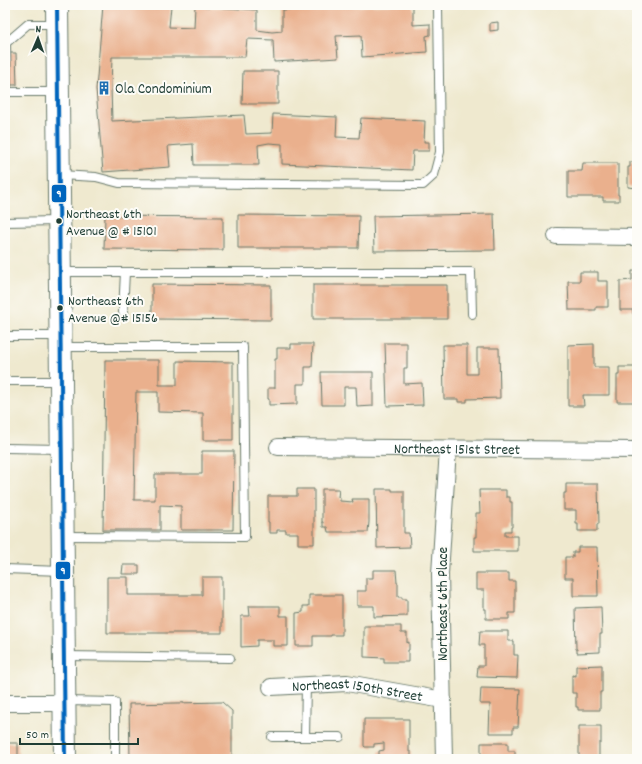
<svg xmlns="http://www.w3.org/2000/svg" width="642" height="764" font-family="Dekko,sans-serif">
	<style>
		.building { fill: #eab08d }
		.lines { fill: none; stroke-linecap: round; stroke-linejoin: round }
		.lane-casing { stroke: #68796a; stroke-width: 10 }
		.street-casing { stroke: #68796a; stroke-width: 18 }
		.secondary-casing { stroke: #68796a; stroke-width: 24 }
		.lane { stroke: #fff; stroke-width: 8 }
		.street { stroke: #fff; stroke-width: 16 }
		.secondary { stroke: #fff; stroke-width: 22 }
		.bus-1-casing { stroke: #fdfcf7; stroke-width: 7 }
		.bus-1 { stroke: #0065bd; stroke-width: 4 }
		.bus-dot { fill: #1f3d34; stroke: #fdfcf7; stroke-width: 1.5 }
		.labels { text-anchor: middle; stroke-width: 4; stroke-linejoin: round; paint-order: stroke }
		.bus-label { font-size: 14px; fill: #1f3d34; stroke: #fdfcf7; text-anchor: start }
		.poi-label { font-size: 15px; fill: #1f3d34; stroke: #fdfcf7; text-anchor: start }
		.street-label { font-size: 15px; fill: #1f3d34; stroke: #fdfcf7 }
		.line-badge { stroke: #fdfcf7; stroke-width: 1.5 }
		.badge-label { font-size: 11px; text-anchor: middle; font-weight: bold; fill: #fff }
	</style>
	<rect width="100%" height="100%" fill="#fdfcf7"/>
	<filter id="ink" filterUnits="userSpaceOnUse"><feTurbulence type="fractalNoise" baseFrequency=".025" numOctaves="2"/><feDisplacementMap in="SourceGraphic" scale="8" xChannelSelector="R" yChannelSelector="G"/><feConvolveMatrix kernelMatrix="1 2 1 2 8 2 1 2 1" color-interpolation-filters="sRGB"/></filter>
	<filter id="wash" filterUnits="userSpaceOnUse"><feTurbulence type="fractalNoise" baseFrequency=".012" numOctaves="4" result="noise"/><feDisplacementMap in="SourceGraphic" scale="16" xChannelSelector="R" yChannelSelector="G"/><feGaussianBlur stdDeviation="0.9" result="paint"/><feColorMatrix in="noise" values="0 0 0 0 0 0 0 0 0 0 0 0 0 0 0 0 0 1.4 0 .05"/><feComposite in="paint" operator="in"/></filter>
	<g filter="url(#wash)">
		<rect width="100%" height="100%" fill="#efe9cf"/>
		<g id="blocks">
			<path class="building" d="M 103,5 L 171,6 L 169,27 L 194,28 L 195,6 L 257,10 L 257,30 L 272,32 L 282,31 L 282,10 L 385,5 L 413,5 L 413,25 L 430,24 L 430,35 L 426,36 L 427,52 L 362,57 L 361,35 L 336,36 L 338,58 L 274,62 L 273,40 L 247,39 L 245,57 L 112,57 L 111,87 L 112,121 L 244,115 L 246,134 L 272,133 L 273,114 L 337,117 L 336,137 L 359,138 L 361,118 L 425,121 L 424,142 L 429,142 L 429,151 L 413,151 L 412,170 L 282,164 L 282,144 L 269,143 L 258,145 L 259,165 L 194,165 L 193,144 L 168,146 L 170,167 L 103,172 L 96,89 Z
				M 498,22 L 498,30 L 490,31 L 490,23 Z
				M 8,53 L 16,53 L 17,85 L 8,85 Z
				M 243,71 L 278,71 L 278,104 L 242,104 Z
				M 630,162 L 637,162 L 637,188 L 628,187 L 628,167 L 630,167 Z
				M 583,163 L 618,163 L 618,195 L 619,195 L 619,201 L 603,201 L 603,197 L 568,197 L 568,171 L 582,171 Z
				M 494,214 L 495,250 L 374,251 L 373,216 Z
				M 238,215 L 359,216 L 358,248 L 238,248 Z
				M 105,216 L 223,217 L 223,250 L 104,249 Z
				M 632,271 L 637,271 L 637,314 L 633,314 L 633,310 L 620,310 L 620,281 L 632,280 Z
				M 580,272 L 598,272 L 598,281 L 608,281 L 608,307 L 596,307 L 596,310 L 569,310 L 568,281 L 580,281 Z
				M 152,284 L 271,285 L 271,320 L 152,319 Z
				M 313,285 L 447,285 L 447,319 L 313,319 Z
				M 385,343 L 407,343 L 407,368 L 404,368 L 404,384 L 422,383 L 423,405 L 387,406 Z
				M 291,344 L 313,344 L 312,367 L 305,367 L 305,384 L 297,384 L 297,404 L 269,405 L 269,399 L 268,399 L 268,388 L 275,388 L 275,359 L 277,359 L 277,348 L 291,348 Z
				M 594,344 L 594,367 L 609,367 L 609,395 L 583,395 L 584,406 L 568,406 L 568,345 Z
				M 443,345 L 467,345 L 467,374 L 477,374 L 477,348 L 499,348 L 500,398 L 467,399 L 467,402 L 458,402 L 458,399 L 444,399 Z
				M 105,360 L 159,360 L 159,385 L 177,385 L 177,361 L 233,362 L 233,440 L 203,440 L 203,413 L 158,412 L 158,392 L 136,392 L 134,500 L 155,500 L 155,474 L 202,474 L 202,451 L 234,451 L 233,530 L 181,530 L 181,506 L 160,505 L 160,530 L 103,530 Z
				M 619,367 L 637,367 L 637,402 L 617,402 L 617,375 L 619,375 Z
				M 321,372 L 373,372 L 373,406 L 357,407 L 356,387 L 344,387 L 344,405 L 322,405 Z
				M 566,484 L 598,484 L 599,524 L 597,524 L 597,531 L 578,531 L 578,524 L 576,524 L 576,510 L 564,510 L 564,493 L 566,493 Z
				M 297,489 L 314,489 L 314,544 L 298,544 L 298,533 L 286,533 L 286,530 L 277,530 L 277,533 L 269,533 L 269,522 L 268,522 L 268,496 L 297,496 Z
				M 322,489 L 339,489 L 338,497 L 340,497 L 340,501 L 353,502 L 352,499 L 369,499 L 369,522 L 368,532 L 328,532 L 327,527 L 323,527 L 323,522 L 322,522 Z
				M 376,489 L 392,489 L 392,491 L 404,491 L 404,533 L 409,533 L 410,547 L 377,548 Z
				M 479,490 L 506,490 L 506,497 L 510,497 L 510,502 L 512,502 L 512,527 L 511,527 L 511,531 L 505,531 L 505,536 L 518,536 L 518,551 L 474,551 L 474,537 L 476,537 L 476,513 L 480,513 Z
				M 578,547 L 597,547 L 598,596 L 573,596 L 573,578 L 565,578 L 565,557 L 573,557 L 573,552 L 578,552 Z
				M 123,565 L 139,565 L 139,574 L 122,574 Z
				M 373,570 L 396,570 L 397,583 L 398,583 L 398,597 L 402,597 L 402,599 L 407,599 L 407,616 L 374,617 L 374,606 L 357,606 L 357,591 L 366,591 L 366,578 L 373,578 Z
				M 476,573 L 509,573 L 509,581 L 515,581 L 515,613 L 509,613 L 509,619 L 486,619 L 486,609 L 484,609 L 484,590 L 476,590 Z
				M 107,577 L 128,577 L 128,595 L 202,595 L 202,577 L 222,577 L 222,633 L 107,633 Z
				M 309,595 L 342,595 L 342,635 L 331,635 L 331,636 L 313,636 L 313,646 L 296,646 L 296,613 L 303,612 L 303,606 L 309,606 Z
				M 249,606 L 280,606 L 280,616 L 288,616 L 288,646 L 273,646 L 273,640 L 257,640 L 257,646 L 241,647 L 241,616 L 250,616 Z
				M 601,607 L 602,634 L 600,634 L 600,652 L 577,653 L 577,649 L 576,649 L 575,608 Z
				M 364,626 L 401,626 L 401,633 L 407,633 L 407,643 L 409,642 L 409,650 L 408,650 L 408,662 L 384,662 L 384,658 L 364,657 Z
				M 480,631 L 508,631 L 508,641 L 514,641 L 514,655 L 518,655 L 517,678 L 477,677 L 478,666 L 484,666 L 484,645 L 479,645 Z
				M 602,665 L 602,692 L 600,692 L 600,710 L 578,710 L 578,707 L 576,707 L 576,693 L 572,693 L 572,675 L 576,676 L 576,666 Z
				M 481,688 L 520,689 L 518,727 L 513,727 L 513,733 L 489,733 L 490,704 L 480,704 Z
				M 222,702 L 232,711 L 232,759 L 130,759 L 129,704 Z
				M 364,719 L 409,719 L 409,752 L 411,752 L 411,759 L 379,759 L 379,751 L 384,750 L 384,743 L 374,744 L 374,747 L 365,747 L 364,746 Z
				M 579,726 L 601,726 L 601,743 L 599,743 L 599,759 L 579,759 Z
				M 5,743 L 18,743 L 18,759 L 5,759 Z
				M 481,743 L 508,743 L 508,751 L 515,751 L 515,759 L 486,759 L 486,757 L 481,757 Z"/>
		</g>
	</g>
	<g filter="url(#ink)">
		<use href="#blocks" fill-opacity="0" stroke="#68796a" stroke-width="1"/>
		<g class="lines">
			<g class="lane-casing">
				<path id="lane" d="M 56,24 L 28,24 L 6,43 L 7,92 L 57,92
					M 60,175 L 96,177 L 119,183 L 423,185 L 434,175 L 440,152 L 438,5
					M 5,222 L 58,221
					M 60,272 L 471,272 L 472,314
					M 123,312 L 125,272
					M 5,336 L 59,336
					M 62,347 L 243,347 L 245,537 L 63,536
					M 5,381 L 60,381
					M 5,448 L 61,449
					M 5,569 L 62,571
					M 64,656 L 230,658
					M 306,685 L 305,737 L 340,737
					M 65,701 L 115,702 L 115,759
					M 272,737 L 305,737"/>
			</g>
			<g class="street-casing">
				<g id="street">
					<path d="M 556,236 L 637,237"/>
					<path id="s1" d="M 278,447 L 637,450"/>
					<path id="s2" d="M 271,687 L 347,683 L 443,700"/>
					<path d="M 5,703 L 64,703"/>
					<path d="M 444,759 L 440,574 L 448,449"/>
				</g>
			</g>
			<g class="secondary-casing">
				<path id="secondary" d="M 57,5 L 65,759"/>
			</g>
			<use href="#lane" class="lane"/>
			<use href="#street" class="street"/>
			<use href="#secondary" class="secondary"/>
			<g class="bus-1-casing">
				<path id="bus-1" d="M 57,5 L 65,759"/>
			</g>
			<use href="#bus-1" class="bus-1"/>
		</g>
	</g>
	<defs>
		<g id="building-bare" transform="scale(1.08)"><path d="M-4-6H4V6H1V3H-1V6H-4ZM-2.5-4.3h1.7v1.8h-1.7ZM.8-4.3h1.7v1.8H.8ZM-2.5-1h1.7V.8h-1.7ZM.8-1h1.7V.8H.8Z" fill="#1f6fb2" stroke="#fdfcf7" stroke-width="2.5" paint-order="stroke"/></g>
	</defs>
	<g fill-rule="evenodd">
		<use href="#building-bare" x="104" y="88"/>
	</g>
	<g class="bus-dot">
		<circle cx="59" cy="221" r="3.5"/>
		<circle cx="60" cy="308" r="3.5"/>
	</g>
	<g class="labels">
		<g class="bus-label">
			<text x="66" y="218">Northeast 6th<tspan x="66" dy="17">Avenue @ # 15101</tspan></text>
			<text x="68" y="305">Northeast 6th<tspan x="68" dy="17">Avenue @# 15156</tspan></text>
		</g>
		<g class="poi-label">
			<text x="115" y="93">Ola Condominium</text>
		</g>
		<g class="street-label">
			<text dy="5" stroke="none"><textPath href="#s1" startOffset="179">Northeast 151st Street</textPath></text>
			<text transform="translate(442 604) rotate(-90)" y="5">Northeast 6th Place</text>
			<text dy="5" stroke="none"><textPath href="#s2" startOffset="87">Northeast 150th Street</textPath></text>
		</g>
	</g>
	<g class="line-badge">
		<rect x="51" y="184" width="16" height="19" rx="4" fill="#0065bd"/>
		<rect x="55" y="561" width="16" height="19" rx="4" fill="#0065bd"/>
	</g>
	<g class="badge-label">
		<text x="59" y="197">9</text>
		<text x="63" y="574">9</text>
	</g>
	<rect width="642" height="764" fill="none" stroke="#fdfcf7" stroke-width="20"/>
	<g transform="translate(38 38) rotate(2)" stroke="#fdfcf7" stroke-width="3" paint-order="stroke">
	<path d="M0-3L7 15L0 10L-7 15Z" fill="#1f3d34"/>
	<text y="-6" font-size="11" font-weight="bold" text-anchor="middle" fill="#1f3d34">N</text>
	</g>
	<path d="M20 738v6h118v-6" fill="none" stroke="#1f3d34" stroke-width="2"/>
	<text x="26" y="738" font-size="12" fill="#1f3d34" stroke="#fdfcf7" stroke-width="3" paint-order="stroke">50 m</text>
</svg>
